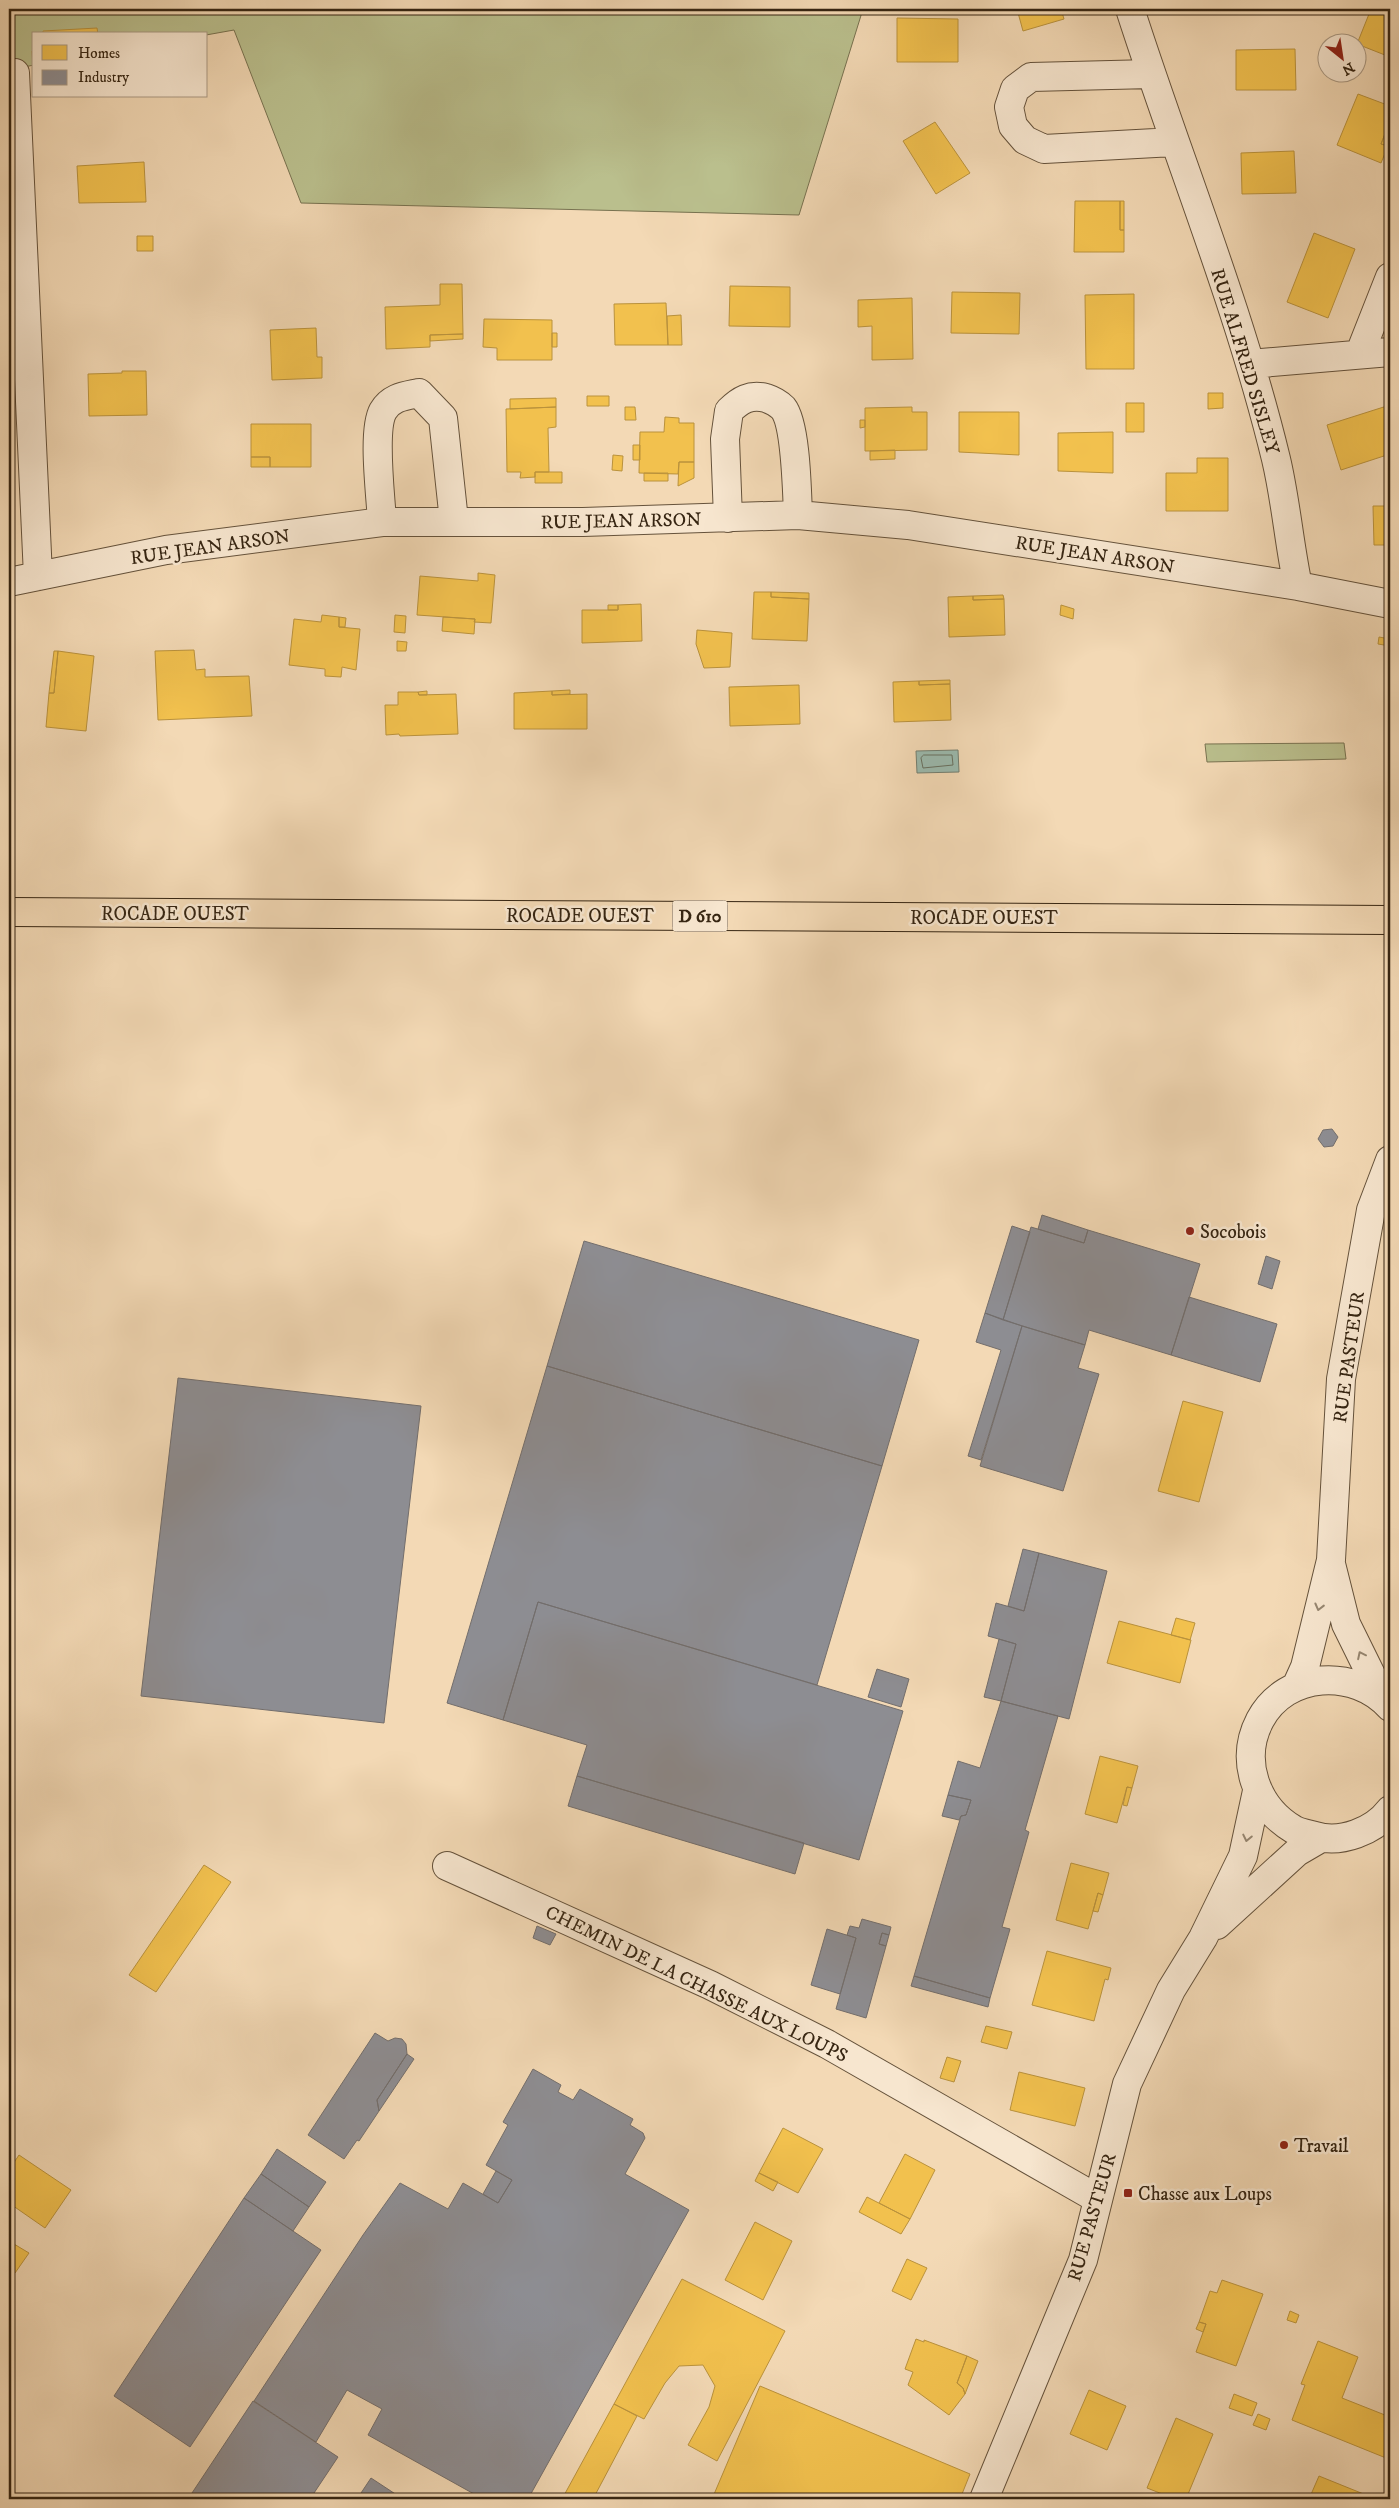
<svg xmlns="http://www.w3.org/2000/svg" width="1399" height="2508" font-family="'IM FELL DW Pica',serif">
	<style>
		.green { fill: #babf8d; stroke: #787250 }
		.water { fill: #9bbaae; stroke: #737e70 }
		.homes { fill: #f2c14e; stroke: #ba923c }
		.industry { fill: #8d8d92; stroke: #736e6c }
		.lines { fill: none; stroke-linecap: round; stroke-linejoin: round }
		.shore { stroke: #687060; stroke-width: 1 }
		.minor-casing { stroke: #65523b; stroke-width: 30 }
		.major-casing { stroke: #362512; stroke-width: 30 }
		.minor { stroke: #f7e6cf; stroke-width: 28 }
		.major { stroke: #f3d9b5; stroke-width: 28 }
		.oneway { stroke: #968670 }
		.poi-dot { fill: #8f2418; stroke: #f7e6cf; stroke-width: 2 }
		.labels { text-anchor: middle; stroke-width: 5; stroke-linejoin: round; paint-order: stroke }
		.shield { fill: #f7e6cf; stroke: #705f4b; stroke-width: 1 }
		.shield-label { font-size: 18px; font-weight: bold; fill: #362512 }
		.street-label { font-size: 19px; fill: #362512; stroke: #f7e6cf }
		.poi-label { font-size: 19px; fill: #362512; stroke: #f7e6cf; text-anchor: start }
	</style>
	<rect width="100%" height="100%" fill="#f3d9b5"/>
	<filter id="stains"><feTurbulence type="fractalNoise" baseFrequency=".004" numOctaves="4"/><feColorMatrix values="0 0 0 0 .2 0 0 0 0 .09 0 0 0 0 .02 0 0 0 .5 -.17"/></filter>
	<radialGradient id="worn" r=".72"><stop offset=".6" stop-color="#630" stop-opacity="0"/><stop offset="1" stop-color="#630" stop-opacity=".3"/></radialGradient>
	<path class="green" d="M 9,9 L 863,9 L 799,215 L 301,203 L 234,30 L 206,35 L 34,34 L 34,65 L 9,70 Z
		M 1344,743 L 1346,759 L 1207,762 L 1205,744 Z"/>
	<path class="water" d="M 958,750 L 959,772 L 917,773 L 916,751 Z"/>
	<path class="homes" d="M 1017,9 L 1061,9 L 1064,19 L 1023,31 Z
		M 1371,9 L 1390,9 L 1390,57 L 1357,44 Z
		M 897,18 L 958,19 L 958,62 L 897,62 Z
		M 97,28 L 98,34 L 43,34 L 43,31 Z
		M 1295,49 L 1296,90 L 1236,90 L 1236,50 Z
		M 32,51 L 34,51 L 34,85 Z
		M 1358,94 L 1390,106 L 1390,121 L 1381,144 L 1388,146 L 1381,163 L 1337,145 Z
		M 1390,121 L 1390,140 L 1388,146 L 1381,144 Z
		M 935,122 L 970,173 L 936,194 L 903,141 Z
		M 1294,151 L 1296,193 L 1242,194 L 1241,153 Z
		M 144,162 L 146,202 L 79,203 L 77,166 Z
		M 1075,201 L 1120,201 L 1120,230 L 1124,230 L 1124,252 L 1074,252 Z
		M 1120,201 L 1124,201 L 1124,230 L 1120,230 Z
		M 1314,233 L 1355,249 L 1328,318 L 1287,302 Z
		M 137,236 L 153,236 L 153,251 L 137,251 Z
		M 440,284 L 462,284 L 463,334 L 430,335 L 430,347 L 386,349 L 385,307 L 440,305 Z
		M 730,286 L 790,287 L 790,327 L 729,326 Z
		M 952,292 L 1020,293 L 1019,334 L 951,333 Z
		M 1134,294 L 1134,369 L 1086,369 L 1085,295 Z
		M 912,298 L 913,359 L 872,360 L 872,326 L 858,327 L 858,300 Z
		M 666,303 L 668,345 L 615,345 L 614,304 Z
		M 681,315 L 682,345 L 668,345 L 667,316 Z
		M 484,319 L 552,320 L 552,360 L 497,360 L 497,348 L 483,347 Z
		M 316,328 L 317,357 L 322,357 L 322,378 L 272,380 L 270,330 Z
		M 552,333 L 557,333 L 557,347 L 552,347 Z
		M 463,334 L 463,339 L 430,341 L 430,335 Z
		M 122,371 L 146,371 L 147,415 L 89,416 L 88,374 L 122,373 Z
		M 1208,393 L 1223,393 L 1223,408 L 1208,409 Z
		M 587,396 L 609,396 L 609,406 L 587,406 Z
		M 556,398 L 556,407 L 510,409 L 510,399 Z
		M 1126,403 L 1144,403 L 1144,432 L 1126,432 Z
		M 1390,405 L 1390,454 L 1341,470 L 1327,425 Z
		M 556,407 L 556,427 L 548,428 L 549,472 L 535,472 L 535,477 L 520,478 L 521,472 L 507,472 L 506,409 Z
		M 625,407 L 635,407 L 636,420 L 625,420 Z
		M 912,407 L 912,412 L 927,412 L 927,450 L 865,451 L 865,408 Z
		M 959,412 L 1019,412 L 1019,455 L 959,452 Z
		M 665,417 L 679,418 L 679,423 L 694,423 L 694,462 L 679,462 L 678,474 L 639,473 L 640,432 L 664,432 Z
		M 860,420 L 865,420 L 865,427 L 860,428 Z
		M 251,424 L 311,424 L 311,467 L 270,467 L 270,457 L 251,457 Z
		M 1113,432 L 1113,473 L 1058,471 L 1058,433 Z
		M 633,445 L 640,445 L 640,460 L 633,460 Z
		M 895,450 L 895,459 L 870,460 L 870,451 Z
		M 613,455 L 623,456 L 622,471 L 612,470 Z
		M 251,457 L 270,457 L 270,467 L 251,467 Z
		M 1197,458 L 1228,458 L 1228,511 L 1166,511 L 1166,473 L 1197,473 Z
		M 679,462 L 694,462 L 694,478 L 678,486 Z
		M 535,472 L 562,472 L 562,483 L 535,483 Z
		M 644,473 L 668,473 L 668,481 L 644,481 Z
		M 1373,506 L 1390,506 L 1390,545 L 1374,545 Z
		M 478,573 L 495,575 L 491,623 L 474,622 L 475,619 L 417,615 L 420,576 L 478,581 Z
		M 754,592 L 771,592 L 771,597 L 809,599 L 807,641 L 752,639 Z
		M 771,592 L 809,593 L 809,599 L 771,597 Z
		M 1003,595 L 1004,599 L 973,600 L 973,596 Z
		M 973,596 L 973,600 L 1004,599 L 1005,635 L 949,637 L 948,597 Z
		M 641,604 L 642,641 L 582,643 L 582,610 L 618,610 L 618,605 Z
		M 608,605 L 618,605 L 618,610 L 608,610 Z
		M 1061,605 L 1074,609 L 1073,619 L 1060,615 Z
		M 322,615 L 339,617 L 339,627 L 360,629 L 356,670 L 342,667 L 341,677 L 325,676 L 325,669 L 289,665 L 294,619 L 321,622 Z
		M 395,615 L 406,616 L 405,633 L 394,632 Z
		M 339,617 L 346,618 L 345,627 L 339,627 Z
		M 443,617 L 475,619 L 474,634 L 442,631 Z
		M 697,630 L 732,633 L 730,667 L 704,668 L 696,644 Z
		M 1379,637 L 1390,639 L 1390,646 L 1378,644 Z
		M 397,641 L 407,642 L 406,651 L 397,651 Z
		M 194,650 L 196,670 L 205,669 L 205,677 L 249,676 L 252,716 L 158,720 L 155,651 Z
		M 54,651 L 58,651 L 54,693 L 49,693 Z
		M 58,651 L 94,656 L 86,731 L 46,727 L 49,693 L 54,693 Z
		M 950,680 L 950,684 L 919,685 L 919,681 Z
		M 919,681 L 919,685 L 950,684 L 951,720 L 894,722 L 893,682 Z
		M 799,685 L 800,724 L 730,726 L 729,687 Z
		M 570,690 L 570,694 L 552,695 L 552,691 Z
		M 427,691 L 427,695 L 419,695 L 418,692 Z
		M 552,691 L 552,695 L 587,694 L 587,729 L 514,729 L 514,693 Z
		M 398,692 L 418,692 L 419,695 L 456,694 L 458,734 L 400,736 L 399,734 L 386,735 L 385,705 L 398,705 Z
		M 1183,1401 L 1223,1412 L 1199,1502 L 1158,1491 Z
		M 1176,1618 L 1195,1623 L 1190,1640 L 1171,1635 Z
		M 1119,1621 L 1191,1640 L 1180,1683 L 1107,1663 Z
		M 1100,1756 L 1138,1766 L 1132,1788 L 1127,1787 L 1117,1823 L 1085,1814 Z
		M 1127,1787 L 1132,1788 L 1127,1806 L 1123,1805 Z
		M 1071,1863 L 1109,1873 L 1103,1895 L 1098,1893 L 1088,1929 L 1056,1920 Z
		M 204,1865 L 231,1882 L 156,1992 L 129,1975 Z
		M 1098,1893 L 1103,1895 L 1098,1912 L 1093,1911 Z
		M 1047,1951 L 1111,1968 L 1108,1980 L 1105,1979 L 1094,2021 L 1032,2005 Z
		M 986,2026 L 1012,2032 L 1007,2049 L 981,2042 Z
		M 947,2057 L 961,2061 L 954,2082 L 940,2078 Z
		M 1019,2072 L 1085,2088 L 1075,2126 L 1010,2110 Z
		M 783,2128 L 823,2149 L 798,2193 L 759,2173 Z
		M 905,2154 L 935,2170 L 910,2219 L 879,2203 Z
		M 19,2155 L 71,2190 L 45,2228 L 9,2203 L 9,2170 Z
		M 759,2173 L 778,2182 L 773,2191 L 755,2181 Z
		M 867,2197 L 910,2219 L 901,2234 L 859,2212 Z
		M 755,2222 L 792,2241 L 763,2300 L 725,2280 Z
		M 9,2241 L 29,2253 L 15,2273 L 9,2269 Z
		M 907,2259 L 927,2268 L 911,2300 L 892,2291 Z
		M 682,2279 L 785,2331 L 717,2461 L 688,2445 L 709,2407 L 715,2386 L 703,2365 L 679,2366 L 665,2383 L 644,2419 L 614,2404 Z
		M 1222,2280 L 1263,2294 L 1236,2366 L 1196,2352 L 1206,2324 L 1199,2322 L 1210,2291 L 1217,2293 Z
		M 1290,2311 L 1299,2315 L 1296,2323 L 1287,2320 Z
		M 1199,2322 L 1206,2324 L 1203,2332 L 1196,2329 Z
		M 916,2339 L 924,2342 L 924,2340 L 967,2356 L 957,2383 L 963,2388 L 965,2394 L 949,2415 L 908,2385 L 913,2372 L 905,2369 Z
		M 1318,2341 L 1358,2357 L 1342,2398 L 1390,2417 L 1390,2448 L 1386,2458 L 1292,2420 L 1305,2385 L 1301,2384 Z
		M 967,2356 L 978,2361 L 965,2394 L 963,2388 L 957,2383 Z
		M 760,2386 L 970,2474 L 960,2499 L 712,2499 Z
		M 1089,2390 L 1126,2406 L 1107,2450 L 1070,2434 Z
		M 1234,2394 L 1257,2403 L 1252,2416 L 1229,2408 Z
		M 614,2404 L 637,2416 L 593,2499 L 562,2499 Z
		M 1258,2414 L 1270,2419 L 1266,2430 L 1253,2425 Z
		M 1176,2418 L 1213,2434 L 1186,2499 L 1175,2499 L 1147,2488 Z
		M 1319,2476 L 1371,2497 L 1370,2499 L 1309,2499 Z"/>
	<path class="industry" d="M 1332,1129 L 1338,1137 L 1333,1146 L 1324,1147 L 1318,1139 L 1323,1130 Z
		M 1042,1215 L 1088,1230 L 1084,1243 L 1038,1229 Z
		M 1012,1226 L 1030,1232 L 1003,1320 L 985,1313 Z
		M 1031,1227 L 1084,1243 L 1088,1230 L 1200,1264 L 1171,1355 L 1089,1330 L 1085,1345 L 1003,1320 Z
		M 584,1241 L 919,1340 L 882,1466 L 547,1366 Z
		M 1266,1256 L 1280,1261 L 1272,1289 L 1258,1284 Z
		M 1189,1297 L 1277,1324 L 1260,1382 L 1171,1355 Z
		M 985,1313 L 1022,1326 L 981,1460 L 968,1456 L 1001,1350 L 976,1342 Z
		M 1022,1326 L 1085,1345 L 1078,1368 L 1099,1374 L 1063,1491 L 980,1466 Z
		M 547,1366 L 882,1466 L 817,1685 L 538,1602 L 503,1720 L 447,1703 Z
		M 178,1378 L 421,1406 L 384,1723 L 141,1696 Z
		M 1023,1549 L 1039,1553 L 1024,1611 L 1008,1606 Z
		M 1039,1553 L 1107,1571 L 1069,1719 L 1001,1701 L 1016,1644 L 988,1636 L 996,1603 L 1024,1611 Z
		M 538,1602 L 903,1711 L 859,1860 L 577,1776 L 587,1745 L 503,1720 Z
		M 999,1639 L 1016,1644 L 1001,1701 L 984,1697 Z
		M 877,1669 L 909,1679 L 901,1707 L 868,1697 Z
		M 1001,1701 L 1058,1716 L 1025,1830 L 1029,1832 L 1002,1927 L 1010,1929 L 990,1998 L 914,1976 L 961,1816 L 966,1815 L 971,1800 L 948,1795 L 958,1761 L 980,1768 Z
		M 577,1776 L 804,1843 L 795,1874 L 568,1806 Z
		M 948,1795 L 971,1800 L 966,1815 L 961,1816 L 959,1820 L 942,1816 Z
		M 862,1919 L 891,1927 L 889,1935 L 882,1933 L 879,1944 L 886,1946 L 866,2018 L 836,2009 L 856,1938 L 847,1935 L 850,1926 L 859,1928 Z
		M 537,1926 L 556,1934 L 550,1945 L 533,1938 Z
		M 827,1929 L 856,1938 L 840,1994 L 811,1985 Z
		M 882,1933 L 889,1935 L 886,1946 L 879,1944 Z
		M 914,1976 L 990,1998 L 988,2007 L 911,1986 Z
		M 375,2033 L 388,2041 L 395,2038 L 402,2039 L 406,2044 L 407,2054 L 377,2100 L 379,2111 L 359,2141 L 357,2140 L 344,2159 L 308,2135 Z
		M 407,2054 L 414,2059 L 379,2111 L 377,2100 Z
		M 533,2069 L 561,2085 L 558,2092 L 573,2100 L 580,2089 L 633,2119 L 630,2125 L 643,2133 L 645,2138 L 625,2174 L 689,2210 L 528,2499 L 483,2499 L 368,2435 L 382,2409 L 347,2390 L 316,2442 L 254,2401 L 363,2235 L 400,2183 L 448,2209 L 463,2183 L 498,2203 L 512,2180 L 486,2165 L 508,2125 L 503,2122 Z
		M 277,2149 L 326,2182 L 309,2207 L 261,2174 Z
		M 496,2171 L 512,2180 L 498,2203 L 483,2194 Z
		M 261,2174 L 309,2207 L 293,2231 L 244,2198 Z
		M 244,2198 L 321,2250 L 190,2447 L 114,2396 Z
		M 253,2401 L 338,2457 L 310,2499 L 188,2499 Z
		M 371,2478 L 403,2499 L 357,2499 Z"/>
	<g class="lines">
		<path class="shore" d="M 924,755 L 952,755 L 953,765 L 923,768 L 921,758 Z"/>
		<g class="minor-casing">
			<path id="minor" d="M 1130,9 C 1178,159 1239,306 1276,459 C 1286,501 1289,544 1298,586
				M 15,73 L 38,576
				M 1151,74 L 1031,77 L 1015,89 L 1009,107 L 1013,126 L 1025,140 L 1044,149 L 1174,142
				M 1360,353 L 1390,277
				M 1250,364 L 1390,352
				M 728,518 L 725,439 L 729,411 C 740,400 750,394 766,398 C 772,400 779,404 783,408 C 796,424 797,493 798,515
				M 382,522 C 381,498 372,431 383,411 C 391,397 405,396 419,393 L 443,418 L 454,521
				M 9,582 L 166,550 L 382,522 L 583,522 L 798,515 L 908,525 L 1298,586 L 1390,604
				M 1331,1564 L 1346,1624 L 1383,1699
				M 1296,1687 L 1305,1667 L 1331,1560 L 1341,1379 L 1371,1210 L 1390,1160
				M 1390,1707 C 1355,1668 1286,1671 1260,1720 C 1239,1760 1256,1807 1293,1829 C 1299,1833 1308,1834 1315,1836 C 1341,1844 1374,1831 1390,1810
				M 447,1866 L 710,1985 L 827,2044 L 1098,2199
				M 1217,1925 L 1297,1852 L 1321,1838
				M 984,2499 L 1083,2260 L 1127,2084 L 1171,1990 L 1203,1938 L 1243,1856 L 1257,1791"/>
		</g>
		<g class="major-casing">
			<path id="major" d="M 9,912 L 1390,920"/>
		</g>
		<use href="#minor" class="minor"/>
		<use href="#major" class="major"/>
	</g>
	<defs><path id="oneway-chevron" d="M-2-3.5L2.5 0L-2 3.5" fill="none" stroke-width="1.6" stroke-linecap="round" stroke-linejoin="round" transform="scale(1.25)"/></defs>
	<g class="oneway">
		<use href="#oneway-chevron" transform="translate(1319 1607) rotate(104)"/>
		<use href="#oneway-chevron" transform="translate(1361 1655) rotate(-116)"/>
		<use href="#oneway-chevron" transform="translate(1247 1838) rotate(102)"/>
	</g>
	<g class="poi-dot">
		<circle cx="1190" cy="1231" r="5"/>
		<circle cx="1284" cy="2145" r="5"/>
		<rect x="1123" y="2188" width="10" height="10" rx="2.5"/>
	</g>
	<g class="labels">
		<rect class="shield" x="672.5" y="900.5" width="55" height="31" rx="4"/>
		<g class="shield-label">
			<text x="700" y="922">D 610</text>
		</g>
		<g class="street-label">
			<text transform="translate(1246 361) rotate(73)" y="7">RUE ALFRED SISLEY</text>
			<text transform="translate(621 520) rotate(-1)" y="7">RUE JEAN ARSON</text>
			<text transform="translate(210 546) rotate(-8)" y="7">RUE JEAN ARSON</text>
			<text transform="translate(1095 554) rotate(9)" y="7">RUE JEAN ARSON</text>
			<text x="175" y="920">ROCADE OUEST</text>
			<text x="580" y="922">ROCADE OUEST</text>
			<text x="984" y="924">ROCADE OUEST</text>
			<text transform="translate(1348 1357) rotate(-82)" y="7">RUE PASTEUR</text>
			<text transform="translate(697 1983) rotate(26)" y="7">CHEMIN DE LA CHASSE AUX LOUPS</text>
			<text transform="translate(1091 2217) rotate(-74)" y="7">RUE PASTEUR</text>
		</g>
		<g class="poi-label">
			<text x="1200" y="1238">Socobois</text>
			<text x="1294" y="2152">Travail</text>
			<text x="1138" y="2200">Chasse aux Loups</text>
		</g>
	</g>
	<rect width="1399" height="2508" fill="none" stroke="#f3d9b5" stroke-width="30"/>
	<rect x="10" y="10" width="1379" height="2488" fill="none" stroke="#362512" stroke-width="2.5"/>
	<rect x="15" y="15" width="1369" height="2478" fill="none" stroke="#362512"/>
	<rect x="32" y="32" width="175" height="65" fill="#f7e6cf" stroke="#aa9983"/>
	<rect x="42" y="45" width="25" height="15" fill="#f2c14e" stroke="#aa9983"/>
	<text x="78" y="58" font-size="15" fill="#362512">Homes</text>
	<rect x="42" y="70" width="25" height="15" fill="#8d8d92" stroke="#aa9983"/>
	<text x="78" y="82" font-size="15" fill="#362512">Industry</text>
	<g transform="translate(1342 58) rotate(150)"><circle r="24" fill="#f7e6cf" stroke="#aa9983"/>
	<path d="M0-4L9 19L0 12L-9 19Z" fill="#8f2418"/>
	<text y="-8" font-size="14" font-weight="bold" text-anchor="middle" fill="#362512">N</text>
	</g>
	<rect width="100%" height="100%" filter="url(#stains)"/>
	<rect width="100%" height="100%" fill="url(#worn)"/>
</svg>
